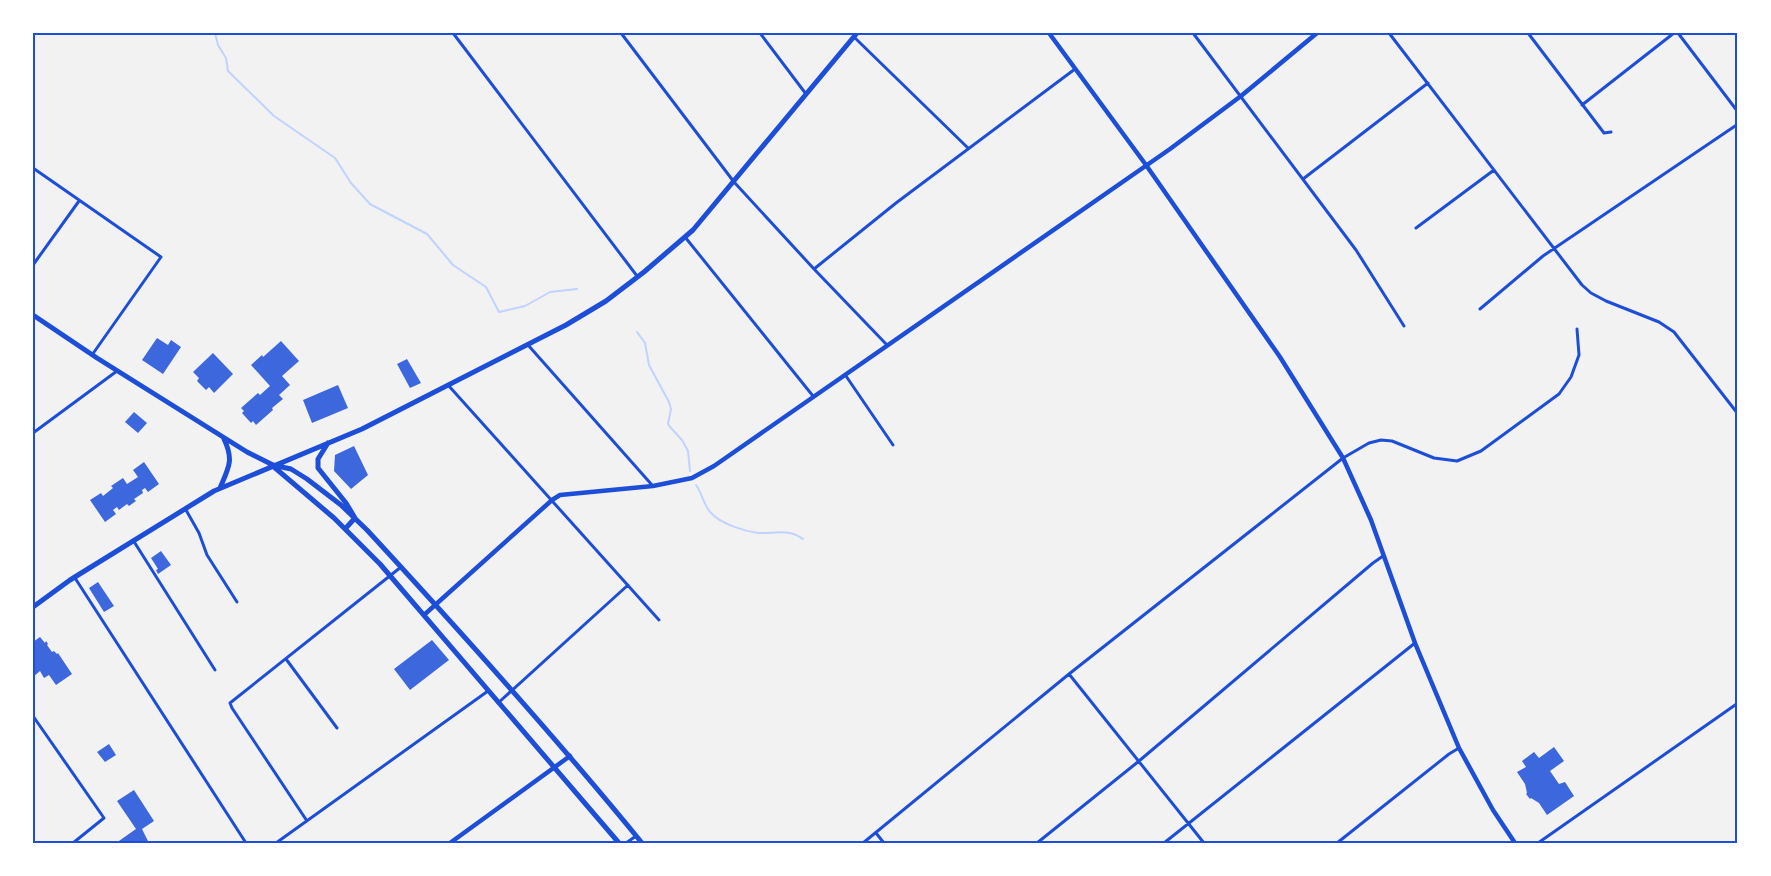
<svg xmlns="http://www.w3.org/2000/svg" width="1771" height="876" font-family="'Varela Round',sans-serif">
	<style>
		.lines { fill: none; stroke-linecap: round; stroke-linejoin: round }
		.stream { stroke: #bfd3fe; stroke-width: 2 }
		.building { fill: #3d67dc }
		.minor { stroke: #1d4ed8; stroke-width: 3 }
		.tertiary { stroke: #1d4ed8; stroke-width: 4.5 }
		.secondary { stroke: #1d4ed8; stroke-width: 4.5 }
		.primary { stroke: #1d4ed8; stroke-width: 5 }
		.neatline { fill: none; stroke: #1d4ed8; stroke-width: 2 }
	</style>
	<rect width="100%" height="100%" fill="#f2f2f2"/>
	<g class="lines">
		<path class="stream" d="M 215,33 L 218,45 L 226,58 L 228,71 L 274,116 L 335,158 L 351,183 L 370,204 L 427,234 L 453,265 L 486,287 L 499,312 L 525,306 L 550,292 L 577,289
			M 637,332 L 645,343 L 649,365 L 669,402 L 671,409 L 668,424 L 670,427 L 682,440 L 688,451 L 690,471
			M 696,485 C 702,493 704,506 711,513 C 721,524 744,531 758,533 C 774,534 789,528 803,539"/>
	</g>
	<path class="building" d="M 157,338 L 168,345 L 171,340 L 181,347 L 163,374 L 142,360 Z
		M 281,341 L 299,361 L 282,376 L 290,385 L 279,395 L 283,399 L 272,408 L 273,410 L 256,425 L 253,421 L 251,423 L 242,413 L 244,411 L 241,408 L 258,393 L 260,395 L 270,386 L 251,365 L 262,355 L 263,357 Z
		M 213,353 L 233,374 L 214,393 L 209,387 L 206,390 L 197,381 L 199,378 L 193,372 Z
		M 407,359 L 421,383 L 410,388 L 397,364 Z
		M 338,385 L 348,408 L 312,423 L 303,400 Z
		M 134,412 L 147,423 L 138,433 L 125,422 Z
		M 354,446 L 368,475 L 351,489 L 334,471 L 335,455 Z
		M 144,462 L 159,484 L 148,492 L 145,488 L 142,490 L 143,493 L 134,499 L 136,501 L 129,506 L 127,504 L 119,510 L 117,507 L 113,510 L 116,514 L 105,522 L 90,500 L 101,493 L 103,496 L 113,488 L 111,486 L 123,478 L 127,484 L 138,477 L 133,470 Z
		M 161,551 L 171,565 L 158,574 L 156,570 L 158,569 L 151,558 Z
		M 98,582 L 114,606 L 104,612 L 89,588 Z
		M 40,637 L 45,643 L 46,641 L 48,644 L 47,645 L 52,652 L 54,651 L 57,654 L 58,653 L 72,674 L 56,685 L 49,675 L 44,678 L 40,671 L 33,677 L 33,642 Z
		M 432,640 L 449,660 L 410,690 L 394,669 Z
		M 109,744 L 116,755 L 105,762 L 97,752 Z
		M 1554,747 L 1564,761 L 1550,771 L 1559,784 L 1565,782 L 1574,796 L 1547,815 L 1539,803 L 1531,798 L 1530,799 L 1526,794 L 1527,793 L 1525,784 L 1517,772 L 1526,767 L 1522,761 L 1534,752 L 1539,758 Z
		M 134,790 L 154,821 L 142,829 L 149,843 L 116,843 L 136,829 L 117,801 Z"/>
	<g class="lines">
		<path class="minor" d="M 453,33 L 637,276
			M 621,33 L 734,182 L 814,269 L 887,345
			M 760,33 L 806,94
			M 1193,33 L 1356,250 L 1404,326
			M 1389,33 L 1582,285 L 1591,293 L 1606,301 L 1659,322 L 1674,332 L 1738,414
			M 1528,33 L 1604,133 L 1611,132
			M 1678,33 L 1738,112
			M 854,37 L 968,148
			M 1582,105 L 1674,33
			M 33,168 L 161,257 L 92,355
			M 1303,179 L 1428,83
			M 1416,228 L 1494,170
			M 685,237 L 813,396
			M 33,265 L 79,201
			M 814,269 L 896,203 L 1075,69
			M 1480,309 L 1543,256 L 1738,124
			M 528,345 L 652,485
			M 846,376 L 893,445
			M 448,385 L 659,620
			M 33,433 L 117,371
			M 186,510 L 199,533 L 207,555 L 237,602
			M 133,540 L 215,670
			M 75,578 L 246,843
			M 286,659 L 337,728
			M 1069,674 L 1204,843
			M 498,703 L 628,585
			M 33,716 L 104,818 L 73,843
			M 307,821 L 232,708 L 230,703 L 401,567
			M 876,833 L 884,843
			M 276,843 L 488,691
			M 626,843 L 636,836
			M 863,843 L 1069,674 L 1343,458 L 1369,443 L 1381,440 L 1392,441 L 1434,458 L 1457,461 L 1481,451 L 1559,394 L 1571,377 L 1579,355 L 1577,329
			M 1037,843 L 1139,761 L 1373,563 L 1383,556
			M 1164,843 L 1415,643
			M 1337,843 L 1449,754 L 1459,748
			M 1538,843 L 1738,703"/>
		<path class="tertiary" d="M 424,615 L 552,500 L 560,495 L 653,486 L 692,478 L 714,466 L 1170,149 L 1241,96 L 1317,33
			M 450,843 L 570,756"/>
		<path class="secondary" d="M 1049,33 L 1146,165 L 1280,357 L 1343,458 L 1371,520 L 1415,643 L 1459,748 L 1493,810 L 1515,843"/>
		<path class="primary" d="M 33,315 L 97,358 L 247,452 L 273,465 L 291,469 L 307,479 L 341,505 L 367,530 C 461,632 554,735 642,843
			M 328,443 L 318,459 L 318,468 L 346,503 L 355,518 L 345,529
			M 274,467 L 334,518 L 380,564 L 619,843
			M 220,488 C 229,467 234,460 224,439
			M 33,607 L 70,580 L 214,491 L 362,429 L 566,325 L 606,301 L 644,272 L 693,230 L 857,33"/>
	</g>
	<rect width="1771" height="876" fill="none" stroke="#ffffff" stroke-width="69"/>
	<rect x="34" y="34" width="1702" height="808" class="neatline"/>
</svg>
